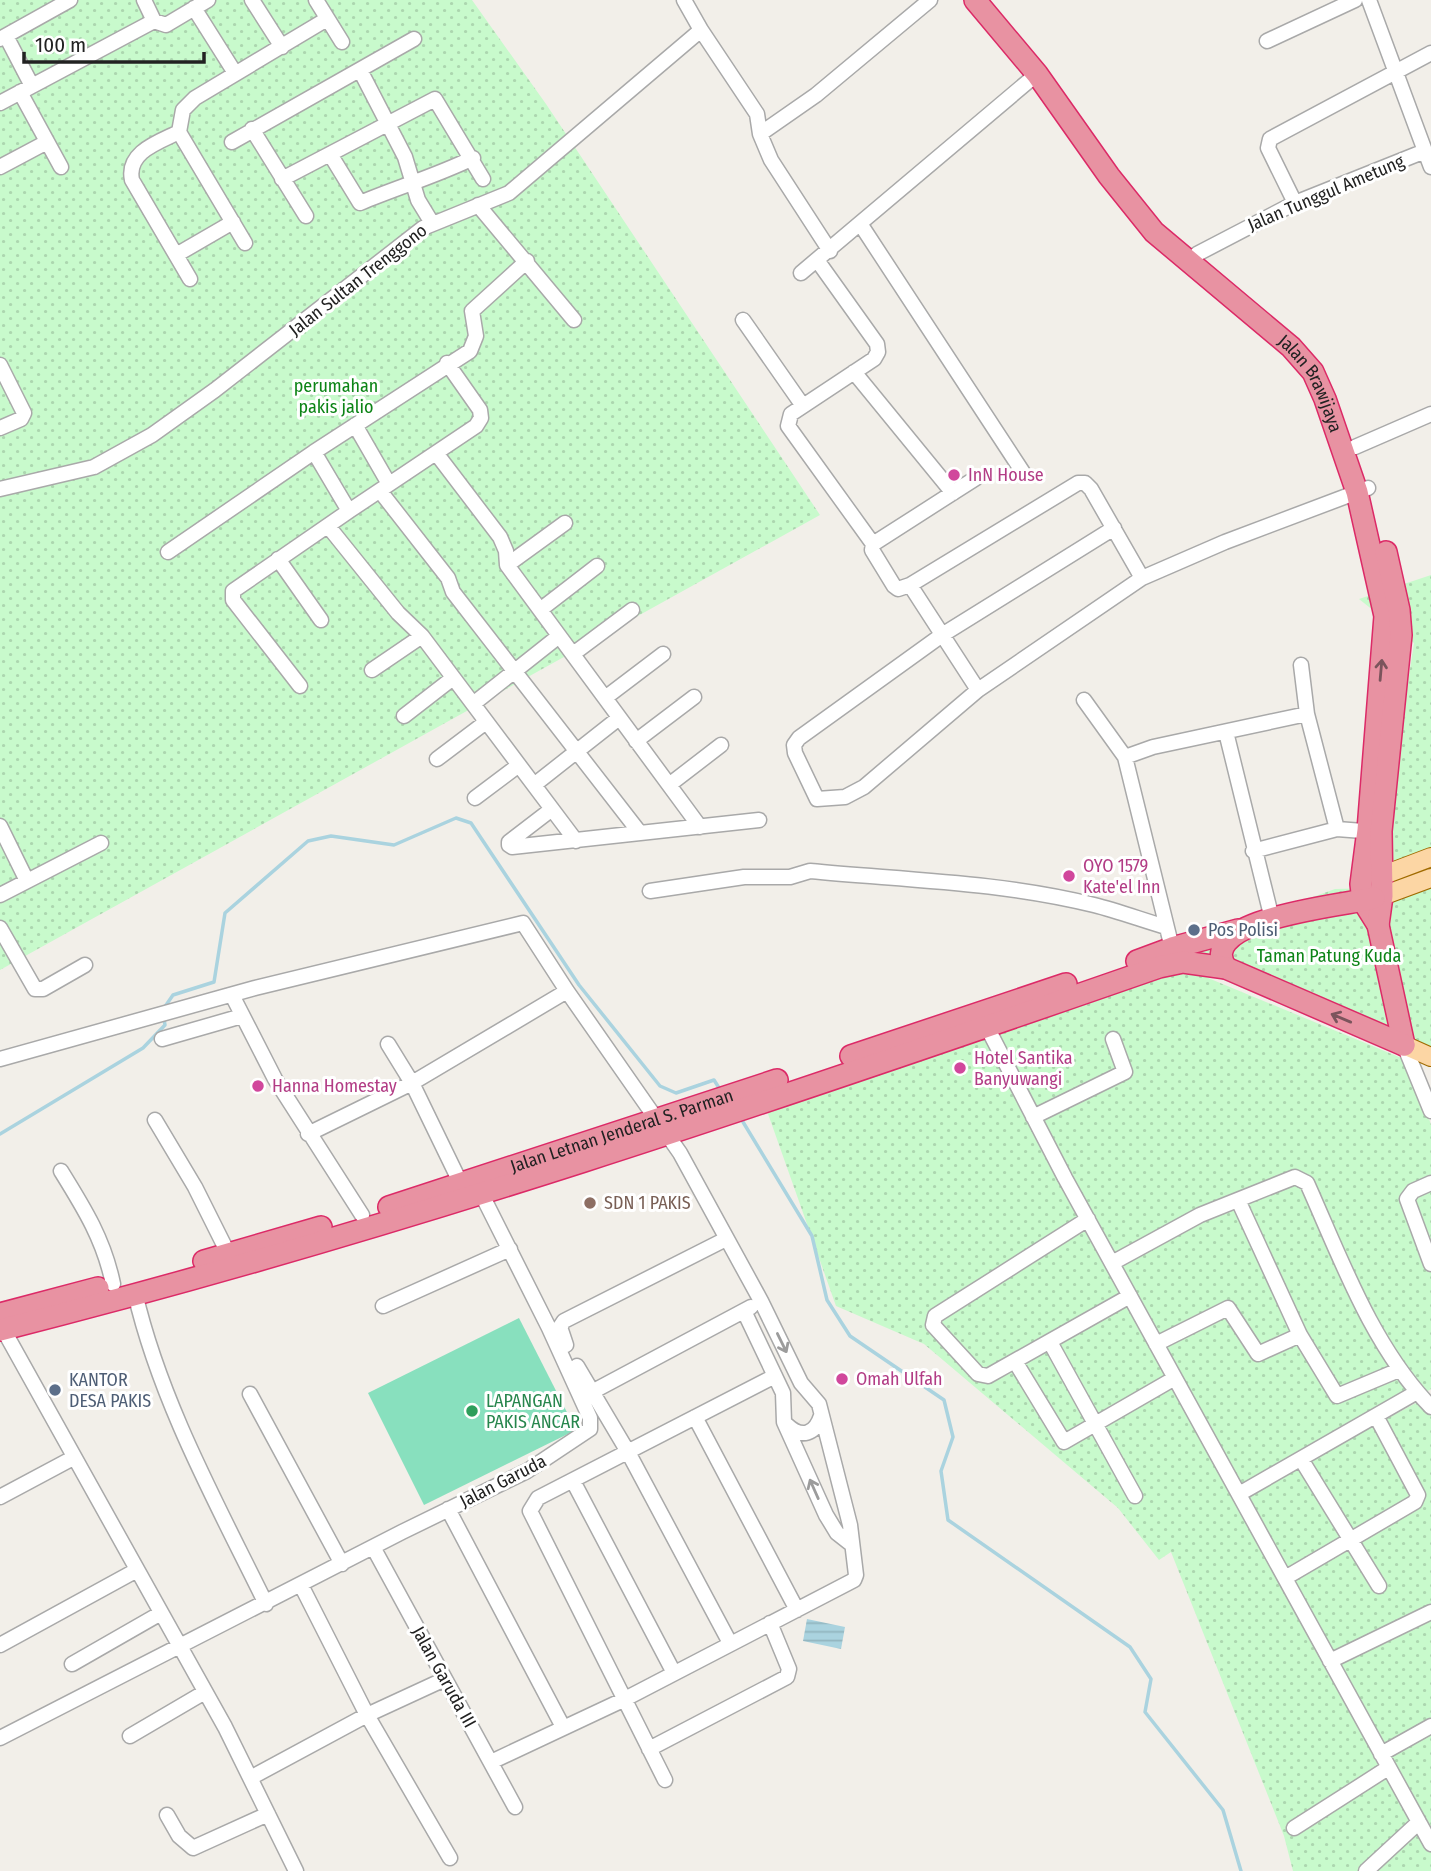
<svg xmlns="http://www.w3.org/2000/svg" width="1431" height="1871" font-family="'Fira Sans Condensed',sans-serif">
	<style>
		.park { fill: url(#park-dots) }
		.pitch { fill: #88e0be }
		.water { fill: url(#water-rules) }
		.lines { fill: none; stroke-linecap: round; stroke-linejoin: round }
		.stream { stroke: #aad3df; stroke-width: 3.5 }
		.minor-casing { stroke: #a9a9a9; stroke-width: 17 }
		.major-casing { stroke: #a06b00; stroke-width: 20 }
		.highway-casing { stroke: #dc2a67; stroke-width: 24 }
		.minor { stroke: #fff; stroke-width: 14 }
		.major { stroke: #fcd6a4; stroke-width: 18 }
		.highway { stroke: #e892a2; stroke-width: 21 }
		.oneway { stroke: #7b545c }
		.oneway2 { stroke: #9c9c9c }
		.hotel-dot { fill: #d1479c; stroke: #fff; stroke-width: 2.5 }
		.service-dot { fill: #5c6f8a; stroke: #fff; stroke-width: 2.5 }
		.education-dot { fill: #8d6e63; stroke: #fff; stroke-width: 2.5 }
		.leisure-dot { fill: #2e9e5b; stroke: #fff; stroke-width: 2.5 }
		.labels { text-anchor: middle; stroke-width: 6; stroke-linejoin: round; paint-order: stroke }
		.street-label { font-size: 18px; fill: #222; stroke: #fff }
		.park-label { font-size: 18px; fill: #0c8416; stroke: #fff }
		.hotel-label { font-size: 18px; fill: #b23c85; stroke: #fff; text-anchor: start }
		.service-label { font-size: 18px; fill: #4e5e75; stroke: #fff; text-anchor: start }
		.education-label { font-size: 18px; fill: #785e54; stroke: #fff; text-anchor: start }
		.leisure-label { font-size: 18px; fill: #27864d; stroke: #fff; text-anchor: start }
	</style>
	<defs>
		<pattern id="park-dots" width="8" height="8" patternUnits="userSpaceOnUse" patternTransform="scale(1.75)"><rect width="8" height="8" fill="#c8facc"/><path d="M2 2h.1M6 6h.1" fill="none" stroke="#acd6af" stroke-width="1.8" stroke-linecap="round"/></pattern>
		<pattern id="water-rules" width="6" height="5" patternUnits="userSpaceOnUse" patternTransform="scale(1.75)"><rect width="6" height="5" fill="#aad3df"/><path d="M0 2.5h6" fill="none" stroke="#92b5bf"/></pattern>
	</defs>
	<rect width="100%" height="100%" fill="#f2efe9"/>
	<path class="park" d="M 0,0 L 472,0 L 546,104 L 820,515 L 0,970 Z
		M 1431,575 L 1431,1056 L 1391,1046 L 1161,952 L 1335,889 L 1376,888 L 1401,1024 L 1381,860 L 1414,643 L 1359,599 Z
		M 1160,958 L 1411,1062 L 1431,1125 L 1431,1389 L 1345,1441 L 1431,1395 L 1431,1871 L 1293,1871 L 1284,1836 L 1171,1552 L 1159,1560 L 1118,1508 L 924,1344 L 836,1306 L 767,1111 Z"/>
	<path class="pitch" d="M 519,1318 L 576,1430 L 424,1505 L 368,1393 Z"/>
	<path class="water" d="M 807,1619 L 845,1627 L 841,1649 L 803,1641 Z"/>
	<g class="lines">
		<path class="stream" d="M 164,1008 L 173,995 L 214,982 L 225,913 L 308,841 L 331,836 L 394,845 L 456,818 L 471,823 L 579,985 L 660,1086 L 676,1093 L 714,1080 L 721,1091
			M 740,1117 L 812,1236 L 827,1300 L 850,1336 L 944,1400 L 953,1437 L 941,1471 L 948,1520 L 1130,1647 L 1151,1679 L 1145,1712 L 1223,1810 L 1241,1871
			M 0,1134 L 143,1048 L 165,1025 L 164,1019"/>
		<g class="minor-casing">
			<path id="minor" d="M 144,0 L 154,21
				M 252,0 L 282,47
				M 316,0 L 342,42
				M 194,8 L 235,73
				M 701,30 L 757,114 L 760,134 L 771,160 L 830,251
				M 6,36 L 32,86
				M 0,39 L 70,0
				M 1267,41 L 1355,0
				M 360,70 L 405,157 L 418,200 L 432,223
				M 20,92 L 61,167
				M 0,103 L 154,21 L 166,25 L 208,0
				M 252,129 L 306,216
				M 179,132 C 159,142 126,152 132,180 L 190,279
				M 760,134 L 816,95 L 930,0
				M 232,142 L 414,39
				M 1425,151 L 1431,167
				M 330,154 L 360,203 C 398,187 436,176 473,158
				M 0,167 L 47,142
				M 282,179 L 435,99 L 483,179
				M 1295,203 L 1268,148 L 1270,139 L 1431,53
				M 478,205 L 574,320
				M 861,225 L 1024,474
				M 245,243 L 179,132 L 183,110 L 195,98 L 327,19
				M 1197,254 L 1295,203 L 1425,151 L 1369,0
				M 176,255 L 233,222
				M 817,260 L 877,344 L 878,352 L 874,359 L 791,414 L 788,426 L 873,544 L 872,550 L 894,586 L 898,589 L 910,585
				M 801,273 L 1037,74
				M 743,320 L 803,406
				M 0,365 L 24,413 L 21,419 L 0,428
				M 854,372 L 953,493
				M 355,425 L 389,484
				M 1355,447 L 1431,414
				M 436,453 L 500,537 L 506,551 L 507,565 L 700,827
				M 0,489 L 94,467 L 152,435 L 215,390 L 423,228 L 509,193 L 701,30 L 684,0
				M 380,491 L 448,578 L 453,592 L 640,833
				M 349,511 L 476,426 L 481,418 L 480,410 L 447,363
				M 328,526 L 398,613 L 422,636 L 576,841
				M 1114,528 L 942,635 L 799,738 L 794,745 L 795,753 L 817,799 L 845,797 L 864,787 L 978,690 L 1142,578 L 1225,542 L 1368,488
				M 873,544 L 976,478
				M 168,552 L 314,452
				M 278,559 L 321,620
				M 507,565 L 565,523
				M 540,610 L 597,566
				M 573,654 L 632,610
				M 1301,665 L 1307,714 L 1337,829 L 1376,832
				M 372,670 L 422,636
				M 300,686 L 233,600 L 233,591 L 349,511 L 314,452 L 470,351 L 476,336 L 472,311 L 527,261
				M 978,690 L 910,585 L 1078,483 L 1085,483 L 1091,489 L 1142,578
				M 605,698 L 663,654
				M 1084,700 L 1125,757 L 1172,948
				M 473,704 L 559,636
				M 404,716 L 453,678
				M 1226,732 L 1272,919
				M 636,741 L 694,697
				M 1125,757 L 1153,747 L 1307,714
				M 437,759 L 486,722
				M 534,785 L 619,718
				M 669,785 L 721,745
				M 475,798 L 519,765
				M 552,809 L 509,842 L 509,845 L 512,847 L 759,820
				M 0,826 L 27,881
				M 1253,851 L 1337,829
				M 650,891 L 744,877 L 790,877 L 810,871 C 904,880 1002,882 1094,905 C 1118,911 1142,920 1166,927
				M 0,895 L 101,843
				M 0,928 L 35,989 L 43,989 L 85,965
				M 232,995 L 275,1079 L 362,1215
				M 987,1027 L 1065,1178 L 1431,1844
				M 162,1039 L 242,1016
				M 388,1044 L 412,1083 L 461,1184
				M 1404,1045 L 1431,1111
				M 0,1059 L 255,988 L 523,923 L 567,991 L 680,1153 L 761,1301 L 801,1383 L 819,1404 L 850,1525 L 856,1575 L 854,1580 L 623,1700 L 491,1762
				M 1033,1117 L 1125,1072 L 1113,1039
				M 155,1120 L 195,1187 L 229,1255
				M 308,1134 L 412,1083 L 567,991
				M 61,1171 C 84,1208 104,1240 113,1284
				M 1431,1183 L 1413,1191 L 1407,1199 L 1431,1264
				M 1238,1200 L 1300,1335 L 1337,1396 L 1399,1370
				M 1088,1219 L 935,1316 L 933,1325 L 978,1374 L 988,1376 L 1130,1296
				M 1112,1263 L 1200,1215 L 1295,1177 L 1307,1183 C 1341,1259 1372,1346 1431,1407
				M 135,1293 C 160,1401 217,1504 266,1604
				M 383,1306 L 510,1249
				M 744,1311 L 783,1393 L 784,1422 L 826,1515 L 837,1533 L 851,1544
				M 3,1329 L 225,1727 L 296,1871
				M 1050,1342 L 1135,1496
				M 1156,1344 L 1228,1308 L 1258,1354 L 1300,1335
				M 566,1345 L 560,1327 L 564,1321 L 726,1239
				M 1016,1363 L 1064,1442 L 1175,1378
				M 577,1366 L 628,1452 L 730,1643
				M 590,1393 L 751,1307
				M 250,1394 L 342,1564
				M 695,1417 L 797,1610
				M 787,1425 C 802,1439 815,1434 821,1416
				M 1301,1459 L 1379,1586
				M 573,1481 L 674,1673
				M 1239,1494 L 1417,1392
				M 0,1497 L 73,1458
				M 448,1509 L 563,1727
				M 373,1547 L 515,1807
				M 1285,1578 L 1415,1502 L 1418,1495 L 1376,1416
				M 301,1585 L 367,1715 L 450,1858
				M 0,1645 L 137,1570
				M 1330,1661 L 1431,1612
				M 72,1664 L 161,1613
				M 130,1736 L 205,1692
				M 0,1738 L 402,1532 L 527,1471 L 590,1429 L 590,1418 L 549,1328 L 481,1193
				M 649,1749 L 787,1677 L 789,1669 L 770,1623
				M 1381,1754 L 1431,1726
				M 252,1777 L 367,1715 L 445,1679
				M 665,1780 L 530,1511 L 538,1498 L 775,1376
				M 167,1815 L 179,1836 L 193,1848 L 268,1814
				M 1294,1828 L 1388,1768
				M 1366,1871 L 1419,1822"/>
		</g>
		<g class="major-casing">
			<path id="major" d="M 1381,876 L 1431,857
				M 1382,896 L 1431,878
				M 1404,1045 L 1431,1057"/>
		</g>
		<g class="highway-casing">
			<g id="highway">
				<path id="s1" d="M 975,0 L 1037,74 L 1109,176 L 1154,232 L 1291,347 L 1313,372 L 1325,399 L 1357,492 L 1385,616 L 1368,830 L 1361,884 L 1363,901 L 1378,925 L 1404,1045"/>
				<path d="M 1378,925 L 1382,896 L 1381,831 L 1401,635 L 1399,610 L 1386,552"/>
				<path d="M 1137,961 L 1172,948 L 1238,930"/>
				<path d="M 1226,968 C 1193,918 1348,905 1374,898"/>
				<path d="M 851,1056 L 1066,984"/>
				<path id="s2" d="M 389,1207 L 777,1080"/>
				<path d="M 204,1261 L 321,1227"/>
				<path d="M 0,1314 L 98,1288"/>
				<path d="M 0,1330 C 393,1231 776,1100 1159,967 L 1183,962 L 1226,968 L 1404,1045"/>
			</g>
		</g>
		<use href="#minor" class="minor"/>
		<use href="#major" class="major"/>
		<use href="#highway" class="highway"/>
	</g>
	<defs><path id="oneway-shaft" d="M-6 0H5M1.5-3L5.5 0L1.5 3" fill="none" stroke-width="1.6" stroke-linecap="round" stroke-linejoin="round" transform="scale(1.75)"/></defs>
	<g class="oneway">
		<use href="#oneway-shaft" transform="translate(1381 670) rotate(-85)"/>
		<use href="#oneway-shaft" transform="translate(1341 1018) rotate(-157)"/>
	</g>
	<g class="oneway2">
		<use href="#oneway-shaft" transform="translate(782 1343) rotate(64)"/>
		<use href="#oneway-shaft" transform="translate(814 1489) rotate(-114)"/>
	</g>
	<g class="hotel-dot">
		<circle cx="954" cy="475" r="7"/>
		<circle cx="1069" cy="876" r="7"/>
		<circle cx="960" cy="1068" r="7"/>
		<circle cx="258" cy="1086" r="7"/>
		<circle cx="842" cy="1379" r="7"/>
	</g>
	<g class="service-dot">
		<circle cx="1194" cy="930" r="7"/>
		<circle cx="55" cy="1390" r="7"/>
	</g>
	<circle class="education-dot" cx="590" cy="1203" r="7"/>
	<circle class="leisure-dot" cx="472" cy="1411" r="7"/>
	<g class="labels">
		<g class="street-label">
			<text transform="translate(1326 193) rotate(-23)" y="6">Jalan Tunggul Ametung</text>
			<text transform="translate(358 280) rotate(-38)" y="6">Jalan Sultan Trenggono</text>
			<text dy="6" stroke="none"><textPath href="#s1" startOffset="514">Jalan Brawijaya</textPath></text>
			<text dy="6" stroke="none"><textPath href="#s2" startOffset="245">Jalan Letnan Jenderal S. Parman</textPath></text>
			<text transform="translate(503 1481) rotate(-27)" y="6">Jalan Garuda</text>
			<text transform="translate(444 1677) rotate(61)" y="6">Jalan Garuda III</text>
		</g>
		<g class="park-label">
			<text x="336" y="392">perumahan<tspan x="336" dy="21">pakis jalio</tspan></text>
			<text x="1329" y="962">Taman Patung Kuda</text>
		</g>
		<g class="hotel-label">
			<text x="968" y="481">InN House</text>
			<text x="1083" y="872">OYO 1579<tspan x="1083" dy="21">Kate'el Inn</tspan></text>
			<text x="974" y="1064">Hotel Santika<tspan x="974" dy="21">Banyuwangi</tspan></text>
			<text x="272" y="1092">Hanna Homestay</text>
			<text x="856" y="1385">Omah Ulfah</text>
		</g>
		<g class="service-label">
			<text x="1208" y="936">Pos Polisi</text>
			<text x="69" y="1386">KANTOR<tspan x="69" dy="21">DESA PAKIS</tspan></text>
		</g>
		<g class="education-label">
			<text x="604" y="1209">SDN 1 PAKIS</text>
		</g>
		<g class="leisure-label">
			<text x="486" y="1407">LAPANGAN<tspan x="486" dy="21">PAKIS ANCAR</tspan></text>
		</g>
	</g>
	<path d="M24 52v10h180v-10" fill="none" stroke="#222222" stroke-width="3.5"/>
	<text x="35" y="52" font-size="21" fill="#222222" stroke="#ffffff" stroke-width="5" paint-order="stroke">100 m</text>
</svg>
